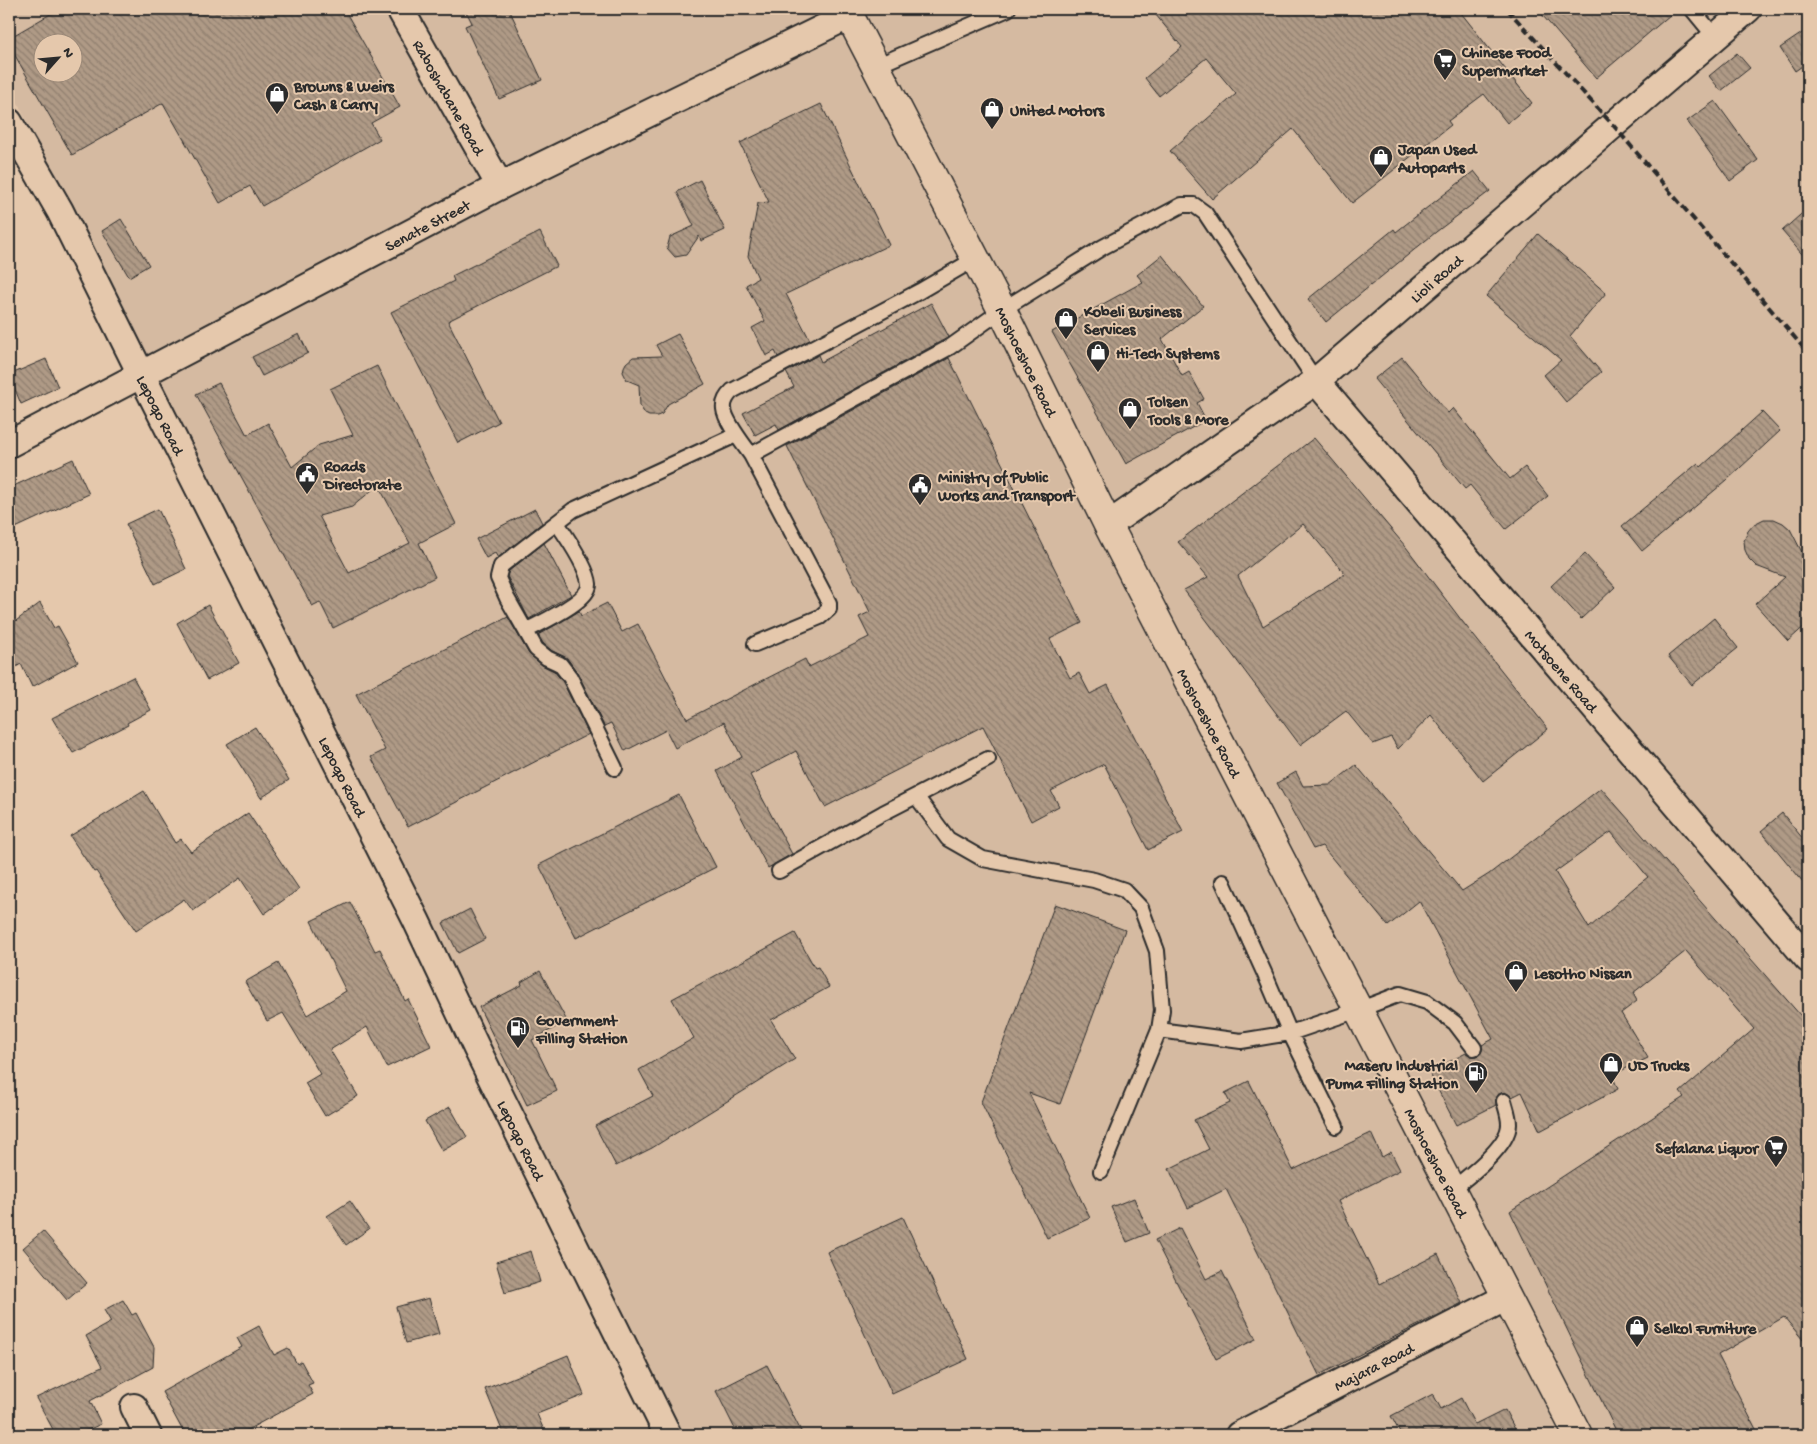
<svg xmlns="http://www.w3.org/2000/svg" width="1817" height="1444" font-family="'Gochi Hand',sans-serif">
	<style>
		.built { fill: #d5baa1; fill-rule: evenodd }
		.building { fill: url(#building-back-hatch); stroke: #2b2b2b; fill-rule: evenodd }
		.lines { fill: none; stroke-linecap: round; stroke-linejoin: round }
		.lane-casing { stroke: #2b2b2b; stroke-width: 18 }
		.street-casing { stroke: #2b2b2b; stroke-width: 30 }
		.primary-casing { stroke: #2b2b2b; stroke-width: 31 }
		.lane { stroke: #e5c8ac; stroke-width: 14 }
		.street { stroke: #e5c8ac; stroke-width: 26 }
		.primary { stroke: #e5c8ac; stroke-width: 28 }
		.rail { stroke: #2b2b2b; stroke-width: 4; stroke-dasharray: 8 4; stroke-linecap: butt }
		.labels { text-anchor: middle; stroke-width: 4; stroke-linejoin: round; paint-order: stroke }
		.poi-label { font-size: 16px; font-weight: bold; fill: #2b2b2b; stroke: #e5c8ac; text-anchor: start }
		.street-label { font-size: 16px; fill: #2b2b2b; stroke: #e5c8ac }
	</style>
	<defs>
		<pattern id="building-back-hatch" width="6" height="6" patternUnits="userSpaceOnUse" patternTransform="scale(1.25)"><rect width="6" height="6" fill="#af9a86"/><path d="M-1 5l2 2M0 0l6 6M5-1l2 2" fill="none" stroke="#8f7e6e"/></pattern>
	</defs>
	<rect width="100%" height="100%" fill="#e5c8ac"/>
	<filter id="ink" filterUnits="userSpaceOnUse"><feTurbulence type="fractalNoise" baseFrequency=".02" numOctaves="2"/><feDisplacementMap in="SourceGraphic" scale="10" xChannelSelector="R" yChannelSelector="G"/><feConvolveMatrix kernelMatrix="1 2 1 2 8 2 1 2 1" color-interpolation-filters="sRGB"/></filter>
	<g filter="url(#ink)">
		<path class="built" d="M 9,9 L 1808,9 L 1808,1435 L 685,1435 L 493,1047 L 9,86 ZM 42,42 L 72,42 L 72,72 L 42,72 Z"/>
		<path class="building" d="M 59,9 L 344,9 L 400,107 L 371,123 L 380,139 L 262,206 L 250,186 L 220,203 L 163,103 L 72,155 L 9,45 L 9,38 ZM 42,42 L 72,42 L 72,72 L 42,72 Z
			M 465,9 L 509,9 L 542,80 L 499,99 L 465,26 L 472,23 Z
			M 1151,9 L 1458,9 L 1532,103 L 1507,123 L 1484,94 L 1448,121 L 1451,125 L 1352,203 L 1293,129 L 1212,199 L 1170,151 L 1236,94 L 1206,58 L 1159,96 L 1145,78 L 1182,47 Z
			M 1537,9 L 1677,9 L 1596,78 Z
			M 1808,29 L 1808,62 L 1795,71 L 1780,48 Z
			M 1737,53 L 1750,68 L 1721,91 L 1709,76 Z
			M 1715,101 L 1758,160 L 1730,181 L 1687,121 Z
			M 821,104 L 889,245 L 786,294 L 810,340 L 778,357 L 775,351 L 766,356 L 752,328 L 765,321 L 746,285 L 758,278 L 748,256 L 758,203 L 769,202 L 740,143 Z
			M 1474,171 L 1490,191 L 1436,232 L 1326,322 L 1308,299 L 1394,229 L 1396,232 Z
			M 700,180 L 725,230 L 701,241 L 699,236 L 686,255 L 675,257 L 667,248 L 670,237 L 694,226 L 677,192 Z
			M 1808,208 L 1808,261 L 1782,231 Z
			M 121,219 L 149,265 L 129,277 L 102,231 Z
			M 540,232 L 557,266 L 448,321 L 499,422 L 458,443 L 391,312 L 454,281 L 452,276 Z
			M 1538,234 L 1606,293 L 1570,336 L 1601,372 L 1566,402 L 1544,375 L 1561,360 L 1486,296 Z
			M 1162,255 L 1203,306 L 1162,339 L 1182,376 L 1189,372 L 1204,399 L 1197,403 L 1206,420 L 1126,464 L 1052,332 L 1143,282 L 1137,275 Z
			M 931,303 L 949,337 L 779,430 L 776,424 L 755,435 L 743,413 L 794,387 L 786,372 L 818,355 L 821,362 Z
			M 299,334 L 308,353 L 262,376 L 252,357 Z
			M 678,334 L 705,384 L 668,404 L 662,414 L 657,416 L 649,416 L 645,414 L 640,406 L 639,385 L 627,380 L 623,372 L 624,367 L 626,363 L 633,357 L 662,356 L 656,345 Z
			M 1402,357 L 1448,413 L 1453,408 L 1510,479 L 1525,467 L 1548,496 L 1506,529 L 1470,485 L 1465,489 L 1374,379 Z
			M 949,358 L 1082,623 L 1050,639 L 1070,678 L 1079,673 L 1090,694 L 1108,685 L 1183,832 L 1148,850 L 1104,764 L 1051,791 L 1059,806 L 1031,821 L 983,726 L 825,807 L 796,751 L 750,775 L 792,854 L 768,868 L 717,771 L 742,757 L 724,722 L 675,748 L 666,730 L 625,751 L 611,723 L 604,726 L 577,672 L 567,658 L 552,651 L 543,643 L 538,635 L 579,611 L 581,616 L 607,603 L 622,632 L 638,624 L 687,719 L 805,659 L 809,667 L 869,637 L 859,617 L 870,612 L 787,446 Z
			M 46,359 L 58,387 L 21,404 L 9,375 Z
			M 377,366 L 456,524 L 419,543 L 435,577 L 333,628 L 320,602 L 312,606 L 196,394 L 219,383 L 247,435 L 268,423 L 292,467 L 319,445 L 353,435 L 330,389 ZM 378,485 L 410,543 L 349,573 L 319,516 L 352,507 Z
			M 1762,412 L 1780,431 L 1727,480 L 1642,551 L 1622,526 L 1698,463 L 1701,467 Z
			M 1314,438 L 1406,547 L 1462,621 L 1548,729 L 1483,781 L 1431,715 L 1398,749 L 1391,737 L 1373,744 L 1346,711 L 1300,745 L 1184,590 L 1208,577 L 1178,542 ZM 1303,524 L 1345,574 L 1263,626 L 1238,576 Z
			M 73,459 L 89,494 L 9,531 L 9,488 Z
			M 158,509 L 186,569 L 155,584 L 126,524 Z
			M 535,509 L 542,523 L 498,558 L 495,553 L 486,558 L 476,539 Z
			M 1764,519 L 1774,519 L 1783,523 L 1790,529 L 1805,558 L 1808,555 L 1808,623 L 1788,641 L 1755,604 L 1785,577 L 1756,566 L 1749,559 L 1745,550 L 1744,541 L 1748,531 L 1754,524 Z
			M 544,543 L 571,595 L 529,619 L 507,576 L 509,571 Z
			M 1585,554 L 1615,587 L 1581,619 L 1551,586 Z
			M 40,603 L 54,628 L 58,626 L 78,662 L 32,687 L 21,664 L 16,667 L 9,657 L 9,626 Z
			M 208,605 L 239,663 L 207,680 L 177,623 Z
			M 508,617 L 529,654 L 542,665 L 554,671 L 563,682 L 589,734 L 408,827 L 371,757 L 385,750 L 356,694 Z
			M 1714,618 L 1738,648 L 1692,685 L 1668,656 Z
			M 133,677 L 151,710 L 127,723 L 128,725 L 73,753 L 52,718 Z
			M 255,727 L 289,780 L 261,798 L 227,744 Z
			M 1356,765 L 1462,891 L 1489,874 L 1601,788 L 1808,1024 L 1808,1346 L 1784,1317 L 1718,1355 L 1759,1435 L 1618,1435 L 1510,1211 L 1684,1097 L 1680,1092 L 1754,1029 L 1686,951 L 1633,993 L 1637,1001 L 1621,1013 L 1648,1058 L 1612,1075 L 1618,1089 L 1540,1131 L 1522,1092 L 1512,1097 L 1506,1093 L 1501,1093 L 1496,1098 L 1496,1105 L 1456,1125 L 1429,1072 L 1466,1053 L 1471,1056 L 1479,1055 L 1482,1051 L 1482,1045 L 1493,1039 L 1419,901 L 1388,926 L 1322,846 L 1313,849 L 1277,783 L 1296,772 L 1303,786 L 1330,785 ZM 1611,832 L 1648,877 L 1635,887 L 1589,928 L 1555,872 Z
			M 144,791 L 175,843 L 181,839 L 191,852 L 248,813 L 299,889 L 264,914 L 240,878 L 193,911 L 184,899 L 136,931 L 96,871 L 94,872 L 70,836 Z
			M 679,795 L 716,867 L 576,938 L 539,865 Z
			M 1782,813 L 1808,845 L 1808,888 L 1761,831 Z
			M 350,902 L 375,951 L 380,949 L 405,1001 L 408,999 L 431,1046 L 387,1067 L 367,1027 L 330,1050 L 358,1096 L 325,1116 L 305,1083 L 320,1074 L 283,1013 L 267,1021 L 245,982 L 278,963 L 307,1015 L 346,991 L 311,921 Z
			M 1055,904 L 1125,930 L 1060,1104 L 1029,1093 L 1090,1218 L 1047,1238 L 981,1102 Z
			M 470,909 L 485,939 L 458,953 L 443,923 Z
			M 795,933 L 815,968 L 818,967 L 829,987 L 771,1020 L 795,1059 L 652,1148 L 616,1166 L 595,1126 L 653,1096 L 639,1070 L 694,1038 L 672,999 Z
			M 540,971 L 567,1021 L 532,1040 L 557,1091 L 527,1105 L 479,1007 L 522,985 L 521,982 Z
			M 1249,1081 L 1293,1170 L 1371,1133 L 1382,1157 L 1391,1152 L 1400,1170 L 1338,1201 L 1379,1284 L 1438,1254 L 1462,1303 L 1319,1375 L 1226,1189 L 1188,1208 L 1169,1169 L 1209,1149 L 1194,1120 L 1230,1103 L 1225,1093 Z
			M 450,1107 L 467,1137 L 442,1151 L 425,1121 Z
			M 1134,1198 L 1149,1233 L 1127,1242 L 1111,1207 Z
			M 350,1201 L 369,1229 L 346,1245 L 327,1216 Z
			M 903,1217 L 968,1359 L 892,1394 L 827,1252 Z
			M 1180,1228 L 1206,1279 L 1222,1271 L 1256,1339 L 1216,1359 L 1155,1240 Z
			M 43,1231 L 87,1283 L 67,1300 L 23,1248 Z
			M 531,1251 L 540,1282 L 505,1293 L 496,1262 Z
			M 429,1298 L 439,1334 L 406,1343 L 396,1307 Z
			M 123,1300 L 132,1315 L 136,1313 L 154,1347 L 153,1367 L 90,1401 L 101,1424 L 77,1435 L 56,1435 L 36,1398 L 102,1367 L 86,1336 L 111,1322 L 104,1310 Z
			M 259,1326 L 274,1355 L 288,1348 L 297,1364 L 301,1361 L 313,1383 L 308,1385 L 313,1394 L 238,1435 L 185,1435 L 162,1392 L 242,1347 L 237,1338 Z
			M 568,1355 L 584,1395 L 537,1414 L 546,1435 L 504,1435 L 485,1389 Z
			M 767,1365 L 803,1435 L 738,1435 L 716,1391 Z
			M 1433,1394 L 1441,1409 L 1461,1398 L 1475,1425 L 1505,1410 L 1518,1435 L 1401,1435 L 1391,1416 Z"/>
		<g class="lines">
			<g class="lane-casing">
				<path id="lane" d="M 1692,9 L 1715,37
					M 876,66 L 1008,9
					M 751,455 L 950,347 L 1002,310 L 1103,247 L 1182,205 L 1194,205 L 1205,213 L 1316,381
					M 526,631 C 540,623 590,601 589,584 C 588,569 566,536 557,523
					M 755,644 L 820,617 L 829,609 L 829,603 L 751,455 C 744,445 725,421 724,409 C 723,401 727,396 732,391 L 920,291 L 975,259
					M 615,768 L 570,677 L 560,664 L 547,658 L 536,649 L 507,598 L 498,578 L 501,566 L 573,510 L 736,435
					M 916,796 L 948,839 L 983,859 L 1094,880 L 1124,890 L 1141,908 L 1157,951 L 1162,1010 L 1159,1030 L 1101,1171
					M 779,871 L 883,813 L 988,759
					M 1223,882 L 1267,979 L 1290,1033 L 1336,1126
					M 1159,1030 L 1241,1041 L 1290,1033 L 1358,1010 L 1400,994 L 1427,1002 L 1455,1023 L 1474,1048
					M 1451,1190 C 1468,1177 1509,1146 1509,1124 C 1509,1116 1506,1108 1504,1101"/>
			</g>
			<g class="street-casing">
				<g id="street">
					<path id="s1" d="M 400,9 L 500,186"/>
					<path id="s2" d="M 9,122 L 60,211 L 141,374 L 416,920 L 477,1049 L 668,1435"/>
					<path id="s3" d="M 1316,381 L 1808,959"/>
					<path id="s4" d="M 9,444 L 500,186 L 850,15"/>
					<path id="s5" d="M 1108,525 L 1316,381 L 1748,9"/>
					<path d="M 134,1407 L 148,1435"/>
					<path id="s6" d="M 1239,1435 L 1507,1297"/>
				</g>
			</g>
			<g class="primary-casing">
				<g id="primary">
					<path id="s7" d="M 846,9 L 1002,310 L 1108,525 L 1578,1435"/>
				</g>
			</g>
			<use href="#lane" class="lane"/>
			<use href="#street" class="street"/>
			<use href="#primary" class="primary"/>
			<path class="rail" d="M 1507,9 L 1613,125 L 1808,353"/>
		</g>
	</g>
	<defs>
		<g id="supermarket-pin" transform="scale(1.25)"><path d="M0 17L-7.5 6A9.5 9.5 0 1 1 7.5 6Z" fill="#2b2b2b" stroke="#e5c8ac"/><path d="M-6-5.5h2.5l.6 2H6L4.5 2H-2.5L-4.4-4H-6ZM-1.5 3.2a1.3 1.3 0 1 0 .1 0ZM3 3.2a1.3 1.3 0 1 0 .1 0Z" fill="#fff"/></g>
		<g id="shop-pin" transform="scale(1.25)"><path d="M0 17L-7.5 6A9.5 9.5 0 1 1 7.5 6Z" fill="#2b2b2b" stroke="#e5c8ac"/><path d="M-5-2.5h2.3a2.7 3.5 0 0 1 5.4 0H5L5.5 6h-11ZM-1.5-2.5h3a1.5 2.3 0 0 0-3 0Z" fill="#fff"/></g>
		<g id="civic-pin" transform="scale(1.25)"><path d="M0 17L-7.5 6A9.5 9.5 0 1 1 7.5 6Z" fill="#2b2b2b" stroke="#e5c8ac"/><path d="M-.6-6.5H3V-4.5H.6V-3L4-1V1h2V6H-6V1h2V-1L-.6-3ZM-1.2 2.5V6h2.4V2.5Z" fill="#fff"/></g>
		<g id="fuel-pin" transform="scale(1.25)"><path d="M0 17L-7.5 6A9.5 9.5 0 1 1 7.5 6Z" fill="#2b2b2b" stroke="#e5c8ac"/><path d="M-5.5-6h7V0h2V4h1.3V-2.5L3-4.5l.8-.8L6-3V5H2.5V1h-1V6h-7ZM-4.2-4.7v3.2H.2V-4.7Z" fill="#fff"/></g>
	</defs>
	<g fill-rule="evenodd">
		<use href="#supermarket-pin" x="1445" y="60"/>
		<use href="#shop-pin" x="277" y="94"/>
		<use href="#shop-pin" x="992" y="109"/>
		<use href="#shop-pin" x="1381" y="157"/>
		<use href="#shop-pin" x="1066" y="319"/>
		<use href="#shop-pin" x="1098" y="352"/>
		<use href="#shop-pin" x="1130" y="409"/>
		<use href="#civic-pin" x="307" y="474"/>
		<use href="#civic-pin" x="920" y="485"/>
		<use href="#shop-pin" x="1516" y="972"/>
		<use href="#fuel-pin" x="518" y="1028"/>
		<use href="#shop-pin" x="1611" y="1064"/>
		<use href="#fuel-pin" x="1476" y="1073"/>
		<use href="#supermarket-pin" x="1776" y="1147"/>
		<use href="#shop-pin" x="1637" y="1327"/>
	</g>
	<g class="labels">
		<g class="poi-label">
			<text x="1462" y="57">Chinese Food<tspan x="1462" dy="18">Supermarket</tspan></text>
			<text x="294" y="91">Browns &amp; Weirs<tspan x="294" dy="18">Cash &amp; Carry</tspan></text>
			<text x="1010" y="115">United Motors</text>
			<text x="1398" y="154">Japan Used<tspan x="1398" dy="18">Autoparts</tspan></text>
			<text x="1084" y="316">Kobeli Business<tspan x="1084" dy="18">Services</tspan></text>
			<text x="1116" y="358">Hi-Tech Systems</text>
			<text x="1148" y="406">Tolsen<tspan x="1148" dy="18">Tools &amp; More</tspan></text>
			<text x="324" y="471">Roads<tspan x="324" dy="18">Directorate</tspan></text>
			<text x="938" y="482">Ministry of Public<tspan x="938" dy="18">Works and Transport</tspan></text>
			<text x="1534" y="978">Lesotho Nissan</text>
			<text x="536" y="1025">Government<tspan x="536" dy="18">Filling Station</tspan></text>
			<text x="1458" y="1070" text-anchor="end">Maseru Industrial<tspan x="1458" dy="18">Puma Filling Station</tspan></text>
			<text x="1628" y="1070">UD Trucks</text>
			<text x="1758" y="1153" text-anchor="end">Sefalana Liquor</text>
			<text x="1654" y="1333">Selkol Furniture</text>
		</g>
		<g class="street-label">
			<text dy="6" stroke="none"><textPath href="#s1" startOffset="101">Raboshabane Road</textPath></text>
			<text dy="6" stroke="none"><textPath href="#s4" startOffset="472">Senate Street</textPath></text>
			<text dy="6" stroke="none"><textPath href="#s5" startOffset="411">Lioli Road</textPath></text>
			<text dy="6" stroke="none"><textPath href="#s7" startOffset="396">Moshoeshoe Road</textPath></text>
			<text dy="6" stroke="none"><textPath href="#s2" startOffset="330">Lepoqo Road</textPath></text>
			<text dy="6" stroke="none"><textPath href="#s3" startOffset="380">Motsoene Road</textPath></text>
			<text dy="6" stroke="none"><textPath href="#s7" startOffset="801">Moshoeshoe Road</textPath></text>
			<text dy="6" stroke="none"><textPath href="#s2" startOffset="735">Lepoqo Road</textPath></text>
			<text dy="6" stroke="none"><textPath href="#s2" startOffset="1140">Lepoqo Road</textPath></text>
			<text dy="6" stroke="none"><textPath href="#s7" startOffset="1296">Moshoeshoe Road</textPath></text>
			<text dy="6" stroke="none"><textPath href="#s6" startOffset="151">Majara Road</textPath></text>
		</g>
	</g>
	<rect width="1817" height="1444" fill="none" stroke="#e5c8ac" stroke-width="30"/>
	<rect x="15" y="15" width="1787" height="1414" fill="none" stroke="#2b2b2b" stroke-width="2" filter="url(#ink)"/>
	<g transform="translate(58 58) rotate(63)"><circle r="24" fill="#e5c8ac" stroke="#9b8978"/>
	<path d="M0-4L9 19L0 12L-9 19Z" fill="#2b2b2b"/>
	<text y="-8" font-size="14" font-weight="bold" text-anchor="middle" fill="#2b2b2b">N</text>
	</g>
</svg>
